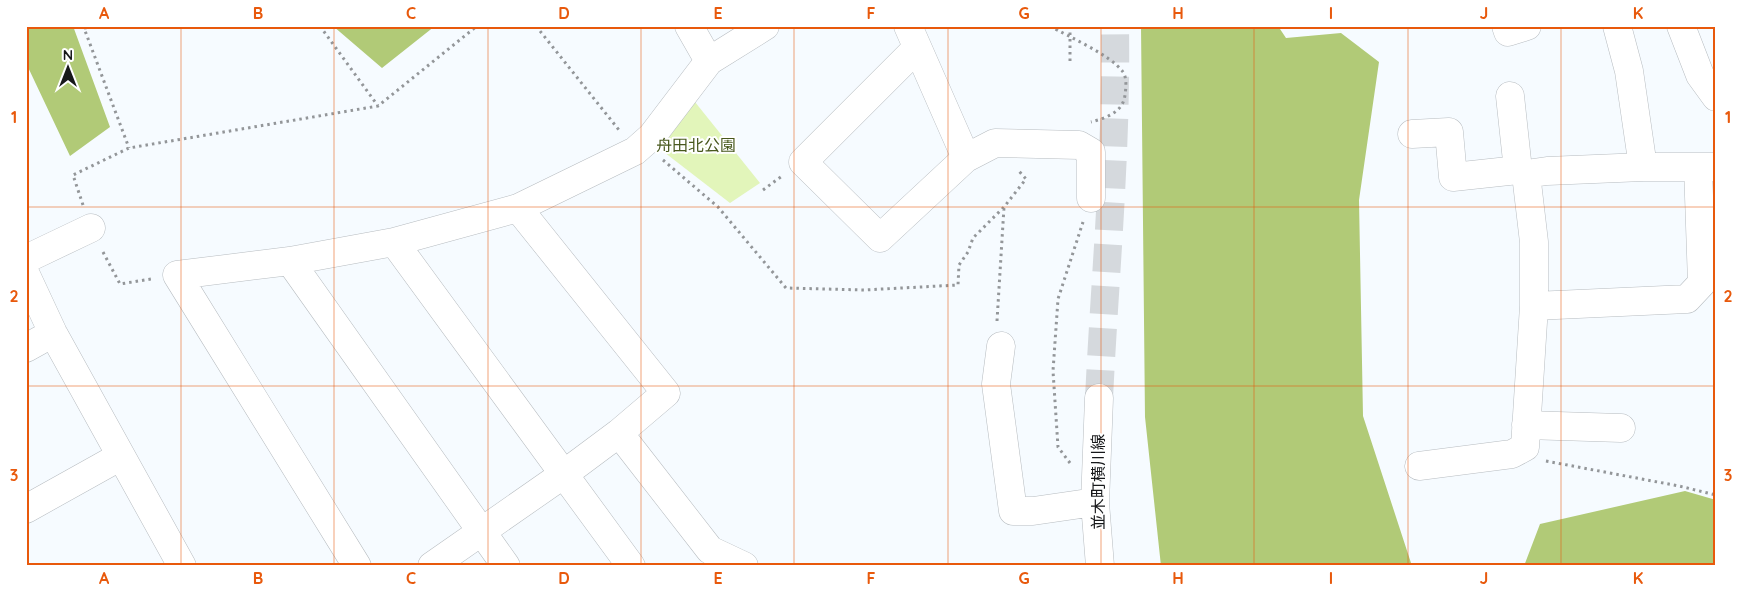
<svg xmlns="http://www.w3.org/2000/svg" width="1742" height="592" font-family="Quicksand,'Noto Sans JP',sans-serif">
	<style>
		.green { fill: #e2f5ba }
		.forest { fill: #b1ca77 }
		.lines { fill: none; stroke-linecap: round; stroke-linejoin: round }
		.minor-tunnel { stroke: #d5d9dd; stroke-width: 28; stroke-dasharray: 28 14; stroke-linecap: butt }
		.minor-casing { stroke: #b7bcc0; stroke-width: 29 }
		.path { stroke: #939699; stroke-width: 3; stroke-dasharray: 2.5 4; stroke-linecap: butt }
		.minor { stroke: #fff; stroke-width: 28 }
		.grid { fill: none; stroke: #e8590c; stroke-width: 1; stroke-opacity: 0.55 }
		.labels { text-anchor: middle; stroke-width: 4; stroke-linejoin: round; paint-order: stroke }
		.park-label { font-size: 16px; fill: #48581d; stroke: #fff }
		.street-label { font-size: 16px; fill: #17181a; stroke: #fff }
		.neatline { fill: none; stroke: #e8590c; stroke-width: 2 }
		.grid-label { font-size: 16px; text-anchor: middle; font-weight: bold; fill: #e8590c }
	</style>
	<rect width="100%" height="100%" fill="#f6fbff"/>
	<path class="green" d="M 695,102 L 760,183 L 730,203 L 660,149 Z"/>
	<path class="forest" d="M 26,26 L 73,26 L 110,127 L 70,156 L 26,63 Z
		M 333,26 L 435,26 L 382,68 Z
		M 1141,26 L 1278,26 L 1286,38 L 1341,33 L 1379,62 L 1359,200 L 1363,416 L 1412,566 L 1161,566 L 1145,417 Z
		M 1685,491 L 1716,500 L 1716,566 L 1524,566 L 1540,524 Z"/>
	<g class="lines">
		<path class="minor-tunnel" d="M 1099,398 C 1105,274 1117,150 1115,26"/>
		<g class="minor-casing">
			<path id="minor" d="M 908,26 L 966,158
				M 1506,26 L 1508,32 L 1527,26
				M 1617,26 L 1629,71 L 1643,167
				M 1681,26 L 1700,75 L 1716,97
				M 917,48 L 803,162 L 880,238 L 966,158 L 995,143 L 1079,145 L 1091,152 L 1091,198
				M 709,61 L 765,26
				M 1510,96 L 1518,170 L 1526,174 L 1547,171 L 1643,167 L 1716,167
				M 1412,134 L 1449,132 L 1453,177 L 1518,170
				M 394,242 L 631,566
				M 26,259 L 91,228
				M 290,261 L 506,566
				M 26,275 L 53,333 L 182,566
				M 1534,306 L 1687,299 L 1702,283 L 1698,167
				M 1001,346 L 996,384 L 1013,511 L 1033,511 L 1095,502
				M 26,348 L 53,333
				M 1099,398 L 1095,503 L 1100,566
				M 1526,425 L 1621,428
				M 619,433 L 710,550 L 744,566
				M 1419,466 L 1512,454 L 1525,447 L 1534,306 L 1534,242 L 1526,174
				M 26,509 L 121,456
				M 357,566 L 177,275 L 290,261 L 394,242 L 518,208 L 635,151 L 652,136 L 709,61 L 689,26
				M 432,566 L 564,474 L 619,433 L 666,393 L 518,208"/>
		</g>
		<path class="path" d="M 106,26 L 84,28 L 129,148
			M 320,26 L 378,106
			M 536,26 L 619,130
			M 1050,26 C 1069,37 1111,55 1123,72 C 1127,78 1126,88 1125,95 C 1123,113 1105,118 1091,122
			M 1070,61 L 1070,26
			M 663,160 L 718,207 L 786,288 L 864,290 L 958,285 L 959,265 L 968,252 L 973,238 L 1004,207 L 1026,179 L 1018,170
			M 763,190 L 782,176
			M 83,205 L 73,175 L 129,148 L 378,106 L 477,26
			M 103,252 L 120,284 L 151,279
			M 997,321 L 1004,207
			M 1546,461 L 1679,486 L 1716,495
			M 1070,463 L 1058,447 L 1053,371 L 1058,299 L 1083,222"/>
		<use href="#minor" class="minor"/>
	</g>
	<path class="grid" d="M 181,26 L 181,566M 334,26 L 334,566M 488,26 L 488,566M 641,26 L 641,566M 794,26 L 794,566M 948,26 L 948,566M 1101,26 L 1101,566M 1254,26 L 1254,566M 1408,26 L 1408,566M 1561,26 L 1561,566M 26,207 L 1716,207M 26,386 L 1716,386"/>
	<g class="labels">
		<g class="park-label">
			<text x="696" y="151">舟田北公園</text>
		</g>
		<g class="street-label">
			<text transform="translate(1098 482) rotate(-90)" y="6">並木町横川線</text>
		</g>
	</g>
	<rect width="1742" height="592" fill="none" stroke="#ffffff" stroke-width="55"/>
	<g transform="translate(68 68)" stroke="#ffffff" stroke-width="4" paint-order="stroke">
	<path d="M0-4L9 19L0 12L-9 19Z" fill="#17181a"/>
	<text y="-8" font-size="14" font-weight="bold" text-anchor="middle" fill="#17181a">N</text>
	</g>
	<rect x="28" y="28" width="1686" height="536" class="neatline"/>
	<g class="grid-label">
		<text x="104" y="19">A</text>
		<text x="258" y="19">B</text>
		<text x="411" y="19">C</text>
		<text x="564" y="19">D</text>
		<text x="718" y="19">E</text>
		<text x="871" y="19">F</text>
		<text x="1024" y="19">G</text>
		<text x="1178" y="19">H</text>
		<text x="1331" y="19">I</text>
		<text x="1484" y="19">J</text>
		<text x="1638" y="19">K</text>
		<text x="14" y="123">1</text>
		<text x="1728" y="123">1</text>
		<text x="14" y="302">2</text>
		<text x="1728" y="302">2</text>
		<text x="14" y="481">3</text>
		<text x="1728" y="481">3</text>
		<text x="104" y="584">A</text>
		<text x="258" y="584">B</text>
		<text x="411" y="584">C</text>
		<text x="564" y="584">D</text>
		<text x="718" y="584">E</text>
		<text x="871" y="584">F</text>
		<text x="1024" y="584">G</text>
		<text x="1178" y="584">H</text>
		<text x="1331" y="584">I</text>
		<text x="1484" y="584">J</text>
		<text x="1638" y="584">K</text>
	</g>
</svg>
